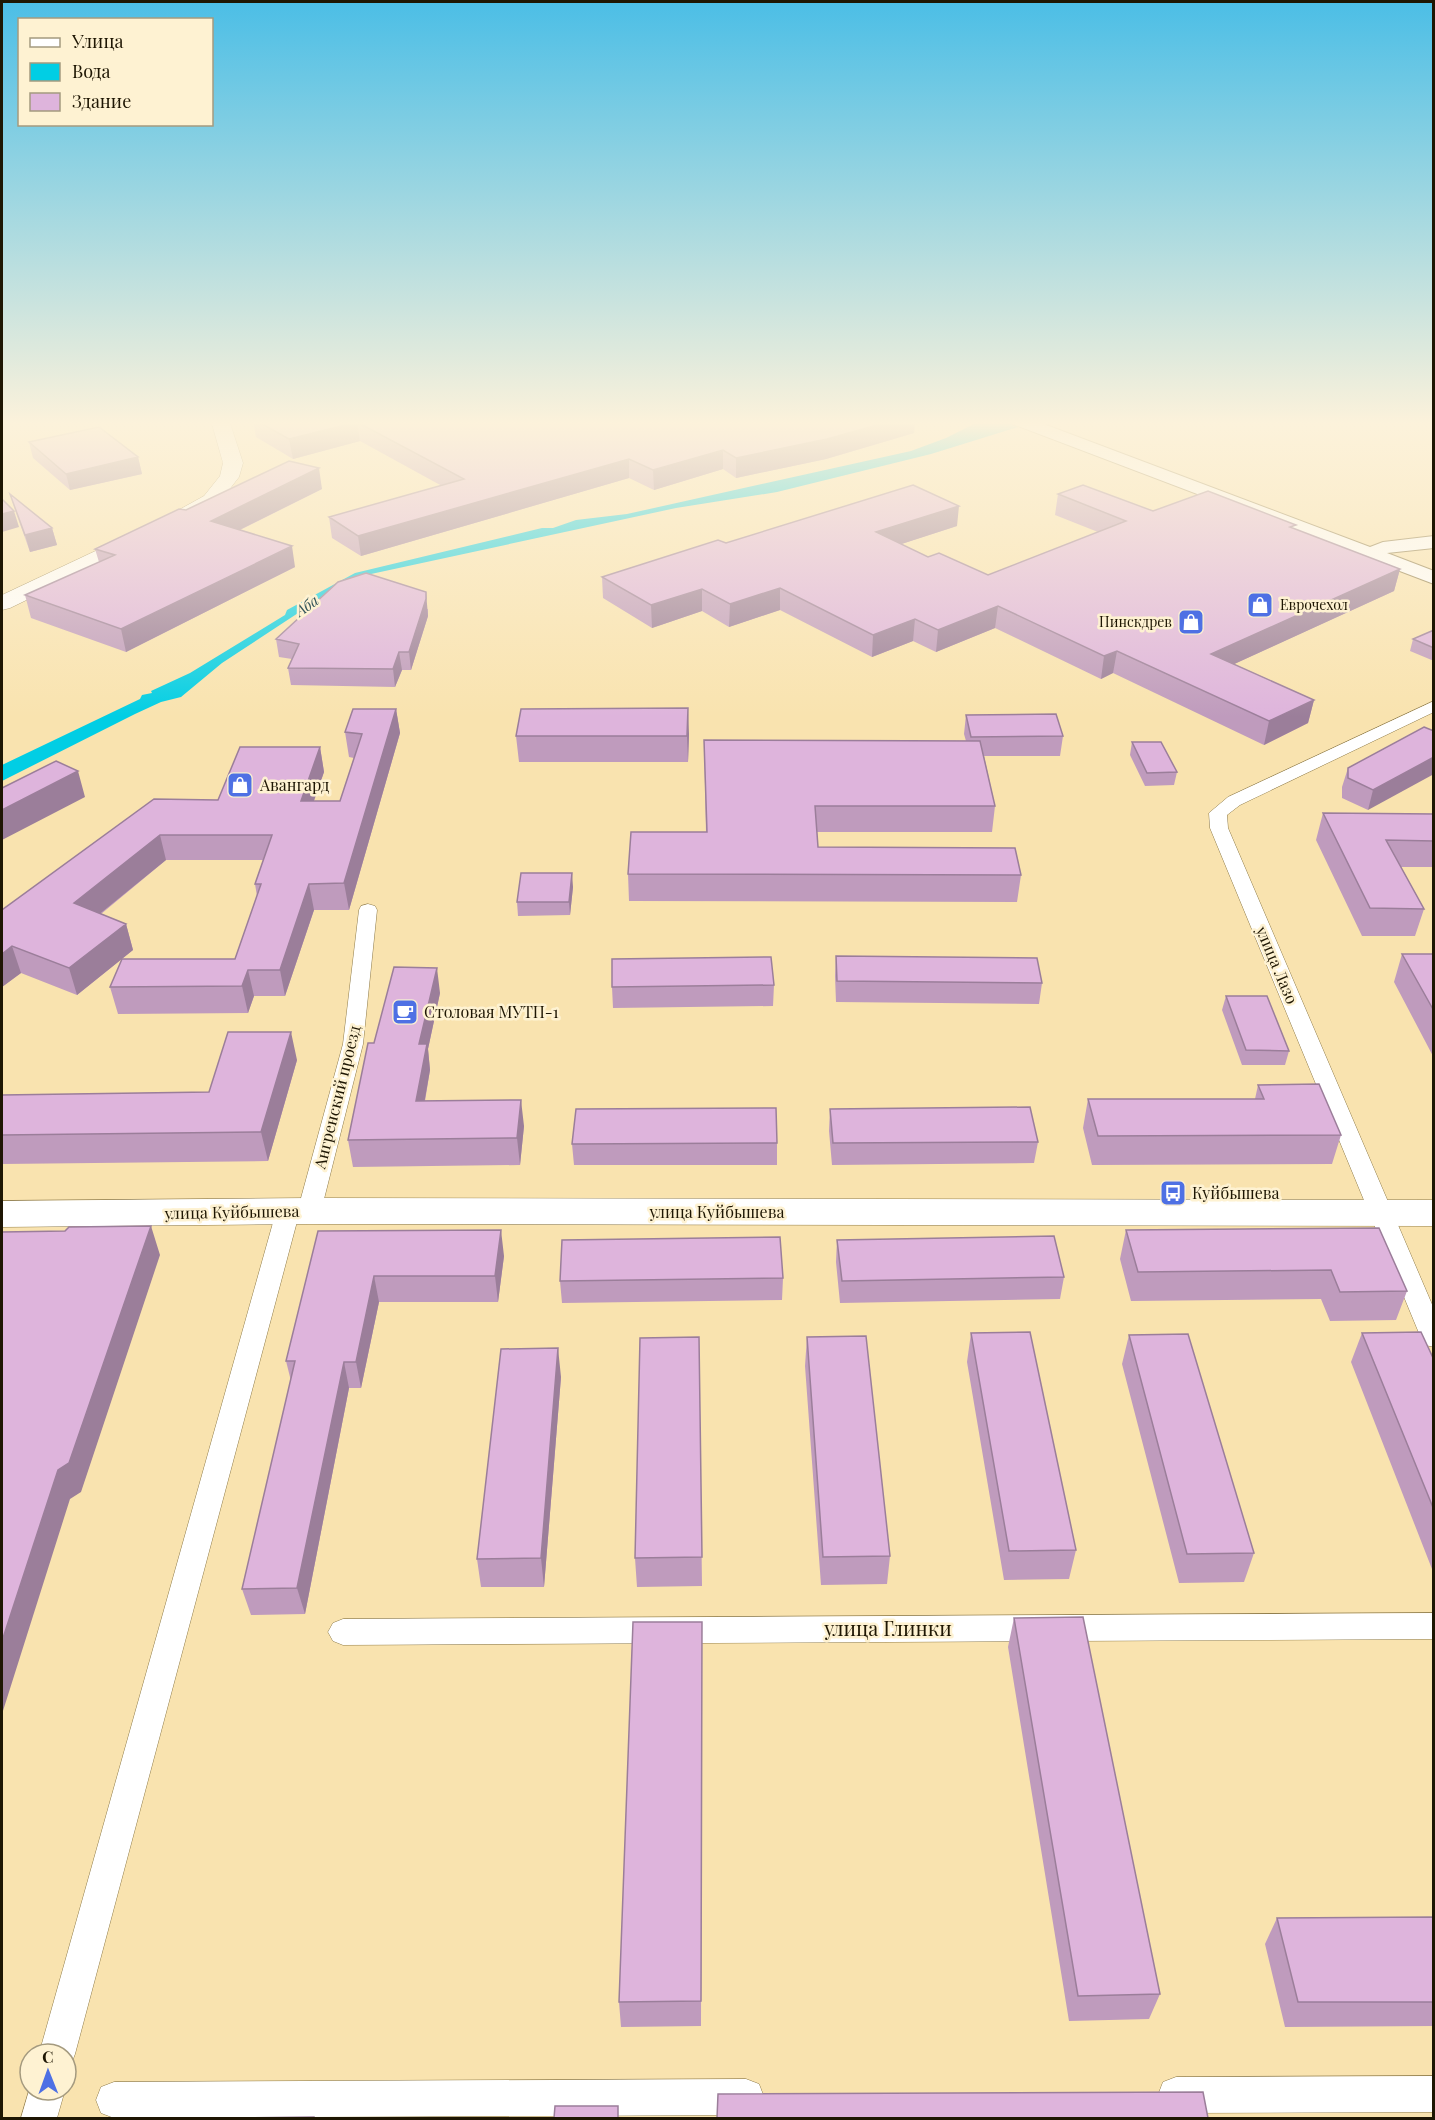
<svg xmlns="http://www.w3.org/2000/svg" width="1435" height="2120" font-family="'Playfair Display',serif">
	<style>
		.water { fill: #01cee4 }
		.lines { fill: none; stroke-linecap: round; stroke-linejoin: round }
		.street-casing { stroke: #8e7b4a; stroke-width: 1 }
		.secondary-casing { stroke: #8e7b4a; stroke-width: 2 }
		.primary-casing { stroke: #8e7b4a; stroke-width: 1 }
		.street { fill: #fff; fill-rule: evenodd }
		.secondary { fill: #fff; fill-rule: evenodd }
		.primary { fill: #fff; fill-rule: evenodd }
		.wall { fill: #bf9bbd }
		.shaded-wall { fill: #9b7e9a }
		.building { fill: #deb4dc; stroke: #9b7e9a; stroke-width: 1.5 }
		.labels { text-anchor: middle; stroke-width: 5; stroke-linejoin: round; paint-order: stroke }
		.far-poi-label { font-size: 14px; fill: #1e1603; stroke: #fef2d2; text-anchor: start }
		.far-water-label { font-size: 15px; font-style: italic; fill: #35565b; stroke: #fef2d2 }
		.poi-label { font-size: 16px; fill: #1e1603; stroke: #fef2d2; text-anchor: start }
		.street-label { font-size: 16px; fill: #1e1603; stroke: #fef2d2 }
		.near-street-label { font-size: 20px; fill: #1e1603; stroke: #fef2d2 }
	</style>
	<rect width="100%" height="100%" fill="#f9e3af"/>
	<path class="water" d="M 982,420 L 1041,420 L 931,454 L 777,492 L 676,508 L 371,574 L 341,586 L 324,596 L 222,663 L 181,697 L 161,702 L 135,714 L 2,781 L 2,765 L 140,699 L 142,695 L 152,693 L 151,691 L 190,673 L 285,615 L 287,610 L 355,573 L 542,528 L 553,528 L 576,520 L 627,514 L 911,451 L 946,438 Z"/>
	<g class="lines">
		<g class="street-casing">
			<path id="street" d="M 1434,701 L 1434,712 L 1240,805 L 1227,815 L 1228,828 L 1434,1309 L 1434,1347 L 1425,1345 L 1421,1338 L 1210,828 L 1209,813 L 1228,797 Z
				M 368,904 L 375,906 L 377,910 L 363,1044 L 321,1211 L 317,1217 L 309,1219 L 299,1214 L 75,2054 L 70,2067 L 66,2068 L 66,2054 L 39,2054 L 276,1212 L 280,1206 L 288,1204 L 298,1209 L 343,1044 L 359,910 L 361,906 Z
				M 1434,1613 L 1434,1639 L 343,1645 L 333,1641 L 328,1632 L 333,1623 L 343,1619 Z
				M 1434,2076 L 1434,2112 L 1176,2113 L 1163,2108 L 1158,2095 L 1163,2082 L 1176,2077 Z
				M 746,2079 L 759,2084 L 764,2097 L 759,2110 L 746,2115 L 114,2118 L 101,2113 L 96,2100 L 101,2087 L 114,2082 Z
				M 30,2087 L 30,2090 L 65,2090 L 57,2118 L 21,2118 Z"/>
		</g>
		<g class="secondary-casing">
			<path id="secondary" d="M 1011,420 L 1033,420 L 1370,547 L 1383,542 L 1434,536 L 1434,548 L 1387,553 L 1434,571 L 1434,584 L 1013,424 Z"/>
		</g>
		<g class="primary-casing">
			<path id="primary" d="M 211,420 L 229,420 L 243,463 L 239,477 L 218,504 L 171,530 L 10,608 L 2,610 L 2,595 L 157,522 L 204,496 L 220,476 L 223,463 Z
				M 309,1198 L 1434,1200 L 1434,1226 L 309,1224 L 2,1227 L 2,1201 Z"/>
		</g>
		<use href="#street" class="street"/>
		<use href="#secondary" class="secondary"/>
		<use href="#primary" class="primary"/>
	</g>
	<path class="wall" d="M 253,420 L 915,420 L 914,433 L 826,459 L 736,478 L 723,469 L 654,490 L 629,478 L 361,556 L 332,538 L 329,517 L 442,486 L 360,441 L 293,459 L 256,437 Z
		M 29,442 L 138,457 L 142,474 L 70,490 L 33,458 Z
		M 322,489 L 240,530 L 295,567 L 126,652 L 31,618 L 25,595 L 99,562 L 95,549 L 186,510 Z
		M 10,494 L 52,528 L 57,545 L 30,552 L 15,510 Z
		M 1058,494 L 1153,511 L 1295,529 L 1400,569 L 1394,591 L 1234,664 L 1314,700 L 1308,723 L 1264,745 L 1113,673 L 1101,679 L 995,628 L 936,652 L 913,641 L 872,657 L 780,610 L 729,627 L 702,611 L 652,628 L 603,598 L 602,577 L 726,543 L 957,526 L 901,544 L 928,557 L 988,575 L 1098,532 L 1055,515 Z
		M 428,609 L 428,616 L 411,670 L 402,670 L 395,687 L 291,685 L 288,668 L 292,659 L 279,657 L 276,639 Z
		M 1434,630 L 1434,661 L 1410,651 L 1413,639 Z
		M 396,709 L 400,733 L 349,910 L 314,910 L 285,996 L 254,996 L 248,1013 L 118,1014 L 110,987 L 235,959 L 257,896 L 255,884 L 263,860 L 166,860 L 101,914 L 126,924 L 133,950 L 77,995 L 21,973 L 2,987 L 2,910 L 320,747 L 324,772 L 314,801 L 340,801 L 354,758 L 349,757 L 345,732 Z
		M 966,715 L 1063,736 L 1060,756 L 984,756 L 995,806 L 992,832 L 817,832 L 818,847 L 1021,875 L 1017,902 L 629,901 L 628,874 L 706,832 L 704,740 L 966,741 L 964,734 Z
		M 1424,727 L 1368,810 L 1342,798 L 1342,787 L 1348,768 Z
		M 689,734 L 688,762 L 519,762 L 516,736 Z
		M 1132,742 L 1177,772 L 1174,785 L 1145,786 L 1130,755 Z
		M 1323,813 L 1434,814 L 1434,867 L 1401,867 L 1424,909 L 1415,936 L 1362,936 L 1316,840 Z
		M 573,887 L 570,915 L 518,916 L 517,902 Z
		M 1402,954 L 1434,954 L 1434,1058 L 1394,982 Z
		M 836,956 L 1042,983 L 1039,1004 L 836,1002 L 835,976 Z
		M 774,985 L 773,1006 L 613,1008 L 612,987 Z
		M 440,993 L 428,1049 L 430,1070 L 425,1101 L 524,1126 L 520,1165 L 353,1167 L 348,1140 L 374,1043 Z
		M 1226,996 L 1289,1051 L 1285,1065 L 1242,1065 L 1222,1010 Z
		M 297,1060 L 268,1161 L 2,1164 L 2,1095 L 209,1092 Z
		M 1258,1085 L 1341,1135 L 1332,1164 L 1092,1165 L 1083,1128 L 1088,1099 L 1255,1099 Z
		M 830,1109 L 1038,1142 L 1034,1163 L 832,1165 L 829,1131 Z
		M 777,1143 L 777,1165 L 574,1165 L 572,1144 Z
		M 1379,1228 L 1407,1291 L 1396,1320 L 1330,1321 L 1321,1299 L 1131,1301 L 1120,1259 L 1126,1230 Z
		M 318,1231 L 504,1256 L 498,1302 L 379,1302 L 361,1388 L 349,1388 L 305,1614 L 251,1615 L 242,1589 L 291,1381 L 286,1361 Z
		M 837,1240 L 1064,1277 L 1060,1299 L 840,1303 L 836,1262 Z
		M 783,1278 L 782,1300 L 562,1303 L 560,1281 Z
		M 971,1333 L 1076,1550 L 1069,1579 L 1004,1580 L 967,1362 Z
		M 1362,1333 L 1434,1360 L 1434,1569 L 1432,1569 L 1351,1362 Z
		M 1129,1335 L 1254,1553 L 1244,1582 L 1179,1583 L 1122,1364 Z
		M 699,1337 L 702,1586 L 637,1587 L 635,1558 Z
		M 807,1337 L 890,1556 L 887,1584 L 821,1585 L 805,1366 Z
		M 561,1377 L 544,1587 L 481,1587 L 477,1559 Z
		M 1014,1618 L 1160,1994 L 1149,2019 L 1069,2021 L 1008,1647 Z
		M 702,1651 L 701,2026 L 621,2027 L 619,2002 Z
		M 1434,1917 L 1434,2026 L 1285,2027 L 1265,1944 L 1277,1918 Z"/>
	<path class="shaded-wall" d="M 895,420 L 915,420 L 914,433 L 826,459 L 736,478 L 736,458 Z
		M 357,422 L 360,441 L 293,459 L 289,439 Z
		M 723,450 L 723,469 L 654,490 L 653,470 Z
		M 138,457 L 142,474 L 70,490 L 66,474 Z
		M 629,459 L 629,478 L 361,556 L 358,536 Z
		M 319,468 L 322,489 L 215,542 L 211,521 Z
		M 959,506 L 957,526 L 874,553 L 876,532 Z
		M 14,511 L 19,527 L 2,532 L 2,514 Z
		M 52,528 L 57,545 L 30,552 L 25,535 Z
		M 292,546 L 295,567 L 126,652 L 121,629 Z
		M 1400,569 L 1394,591 L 1206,677 L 1211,654 Z
		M 780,588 L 780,610 L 729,627 L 730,604 Z
		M 702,589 L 702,611 L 652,628 L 651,605 Z
		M 426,592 L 428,616 L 411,670 L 409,652 Z
		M 998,606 L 995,628 L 936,652 L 938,630 Z
		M 915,619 L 913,641 L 872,657 L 873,635 Z
		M 1117,651 L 1113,673 L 1101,679 L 1104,656 Z
		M 399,652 L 402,670 L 395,687 L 393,669 Z
		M 1314,700 L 1308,723 L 1264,745 L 1269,721 Z
		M 688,708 L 689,734 L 688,762 L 687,736 Z
		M 396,709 L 400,733 L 349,910 L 344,883 Z
		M 320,747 L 324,772 L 305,826 L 301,801 Z
		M 1434,757 L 1434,774 L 1368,810 L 1373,790 Z
		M 78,771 L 85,797 L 2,840 L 2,810 Z
		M 160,835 L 166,860 L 81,929 L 74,903 Z
		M 572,873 L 573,887 L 570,915 L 569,902 Z
		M 309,884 L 314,910 L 285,996 L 280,970 Z
		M 126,924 L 133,950 L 77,995 L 69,968 Z
		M 12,946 L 21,973 L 2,987 L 2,954 Z
		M 437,968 L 440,993 L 428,1049 L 430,1070 L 420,1127 L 416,1101 L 419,1044 Z
		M 248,970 L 254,996 L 248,1013 L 242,986 Z
		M 291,1032 L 297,1060 L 268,1161 L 261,1132 Z
		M 521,1100 L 524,1126 L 520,1165 L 517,1138 Z
		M 151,1226 L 160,1255 L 81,1492 L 70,1499 L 2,1714 L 2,1641 L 58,1470 Z
		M 501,1230 L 504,1256 L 498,1302 L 495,1276 Z
		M 374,1276 L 379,1302 L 361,1388 L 356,1362 Z
		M 558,1348 L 561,1377 L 544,1587 L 541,1558 Z
		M 344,1362 L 349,1388 L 305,1614 L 297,1588 Z"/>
	<path class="building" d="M 255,420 L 895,420 L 827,439 L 736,458 L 723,450 L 653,470 L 629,459 L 358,536 L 329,517 L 464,479 L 357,422 L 289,439 Z
		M 99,427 L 138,457 L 66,474 L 29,442 Z
		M 289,461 L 319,468 L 211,521 L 292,546 L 121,629 L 25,595 L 115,555 L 95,549 L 179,509 L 186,510 Z
		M 913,485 L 959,506 L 876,532 L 928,557 L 939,553 L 988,575 L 1126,521 L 1058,494 L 1083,485 L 1153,511 L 1208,491 L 1296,525 L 1290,527 L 1400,569 L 1211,654 L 1314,700 L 1269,721 L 1117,651 L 1104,656 L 998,606 L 938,630 L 915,619 L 873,635 L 780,588 L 730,604 L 702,589 L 651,605 L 602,577 L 718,540 L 726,543 Z
		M 10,494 L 52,528 L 25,535 Z
		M 2,499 L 14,511 L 2,514 Z
		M 366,573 L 426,592 L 426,599 L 409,652 L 399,652 L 393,669 L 288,668 L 299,644 L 276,639 L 338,582 Z
		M 1434,630 L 1434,648 L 1413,639 Z
		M 688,708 L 687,736 L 516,736 L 521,709 Z
		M 353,709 L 396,709 L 344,883 L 309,884 L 280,970 L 248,970 L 242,986 L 110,987 L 122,959 L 235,959 L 261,884 L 255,884 L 272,835 L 160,835 L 74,903 L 126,924 L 69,968 L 12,946 L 2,954 L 2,910 L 154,799 L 218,800 L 240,747 L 320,747 L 301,801 L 340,801 L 362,734 L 345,732 Z
		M 1056,714 L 1063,736 L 971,737 L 966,715 Z
		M 1424,727 L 1434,731 L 1434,757 L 1373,790 L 1348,778 L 1348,768 Z
		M 704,740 L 980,741 L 995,806 L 815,806 L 818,847 L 1015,848 L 1021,875 L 628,874 L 631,832 L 707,832 Z
		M 1132,742 L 1161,742 L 1177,772 L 1147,773 Z
		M 56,761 L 78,771 L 2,810 L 2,788 Z
		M 1323,813 L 1434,814 L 1434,841 L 1386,840 L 1424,909 L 1370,908 Z
		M 521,873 L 572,873 L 569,902 L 517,902 Z
		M 1402,954 L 1434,954 L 1434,1011 Z
		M 836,956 L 1037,958 L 1042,983 L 837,981 Z
		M 771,957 L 774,985 L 612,987 L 612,959 Z
		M 394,967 L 437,968 L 419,1044 L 427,1044 L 416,1101 L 521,1100 L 517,1138 L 348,1140 L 368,1043 L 374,1043 Z
		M 1226,996 L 1267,996 L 1289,1051 L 1246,1050 Z
		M 228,1032 L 291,1032 L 261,1132 L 2,1135 L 2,1095 L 209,1092 Z
		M 1319,1084 L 1341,1135 L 1098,1136 L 1088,1099 L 1264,1099 L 1258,1085 Z
		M 1030,1107 L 1038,1142 L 833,1143 L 830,1109 Z
		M 776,1108 L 777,1143 L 572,1144 L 576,1109 Z
		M 151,1226 L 69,1463 L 58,1470 L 2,1641 L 2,1232 L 65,1231 L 69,1227 Z
		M 1379,1228 L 1407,1291 L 1340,1292 L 1331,1270 L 1138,1272 L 1126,1230 Z
		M 501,1230 L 495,1276 L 374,1276 L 356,1362 L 344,1362 L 297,1588 L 242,1589 L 295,1361 L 286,1361 L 318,1231 Z
		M 1054,1236 L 1064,1277 L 842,1281 L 837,1240 Z
		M 780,1237 L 783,1278 L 560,1281 L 562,1240 Z
		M 1030,1332 L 1076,1550 L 1009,1551 L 971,1333 Z
		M 1421,1332 L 1434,1360 L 1434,1510 L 1362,1333 Z
		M 1188,1334 L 1254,1553 L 1187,1554 L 1129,1335 Z
		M 866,1336 L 890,1556 L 823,1557 L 807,1337 Z
		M 699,1337 L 702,1557 L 635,1558 L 640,1338 Z
		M 558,1348 L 541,1558 L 477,1559 L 501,1349 Z
		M 1083,1617 L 1160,1994 L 1078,1996 L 1014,1618 Z
		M 633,1622 L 702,1622 L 701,2001 L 619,2002 Z
		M 1434,1917 L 1434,2002 L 1298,2002 L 1277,1918 Z
		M 1203,2092 L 1208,2118 L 717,2118 L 718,2094 Z
		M 555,2106 L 618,2106 L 618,2118 L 554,2118 Z
		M 314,2117 L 314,2118 L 234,2118 Z"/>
	<linearGradient id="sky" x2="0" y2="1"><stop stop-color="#4bbee6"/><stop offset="0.59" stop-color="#fcf2db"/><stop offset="1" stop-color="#fcf2db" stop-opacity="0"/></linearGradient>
	<rect width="1435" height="717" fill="url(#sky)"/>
	<defs>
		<g id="shop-square" transform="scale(1.35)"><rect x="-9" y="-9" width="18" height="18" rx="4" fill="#4e70e4" stroke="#fef2d2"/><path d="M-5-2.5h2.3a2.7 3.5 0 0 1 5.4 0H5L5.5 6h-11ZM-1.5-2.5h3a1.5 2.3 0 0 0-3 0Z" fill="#fff"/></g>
		<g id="cafe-square" transform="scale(1.35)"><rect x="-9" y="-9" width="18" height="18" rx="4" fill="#4e70e4" stroke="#fef2d2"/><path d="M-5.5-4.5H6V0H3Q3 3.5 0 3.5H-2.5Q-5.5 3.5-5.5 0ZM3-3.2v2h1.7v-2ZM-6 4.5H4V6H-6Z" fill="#fff"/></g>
		<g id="bus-square" transform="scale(1.35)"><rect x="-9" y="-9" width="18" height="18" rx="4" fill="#4e70e4" stroke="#fef2d2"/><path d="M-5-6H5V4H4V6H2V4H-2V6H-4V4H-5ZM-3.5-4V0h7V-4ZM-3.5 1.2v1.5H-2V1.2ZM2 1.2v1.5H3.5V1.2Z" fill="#fff"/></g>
	</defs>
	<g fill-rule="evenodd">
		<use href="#shop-square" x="1260" y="605"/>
		<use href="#shop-square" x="1191" y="622"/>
		<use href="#shop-square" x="240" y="785"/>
		<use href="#cafe-square" x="405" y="1012"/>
		<use href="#bus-square" x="1173" y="1193"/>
	</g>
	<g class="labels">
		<g class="far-poi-label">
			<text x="1280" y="610">Еврочехол</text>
			<text x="1172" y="627" text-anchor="end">Пинскдрев</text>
		</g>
		<g class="far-water-label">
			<text transform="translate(307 606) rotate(-35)" y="5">Аба</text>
		</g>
		<g class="poi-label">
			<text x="260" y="791">Авангард</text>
			<text x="424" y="1018">Столовая МУТП-1</text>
			<text x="1192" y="1199">Куйбышева</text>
		</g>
		<g class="street-label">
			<text transform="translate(1277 965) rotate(67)" y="6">улица Лазо</text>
			<text transform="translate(337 1097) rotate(-76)" y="6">Ангренский проезд</text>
			<text transform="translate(232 1212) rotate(-1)" y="6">улица Куйбышева</text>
			<text x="717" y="1218">улица Куйбышева</text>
		</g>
		<g class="near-street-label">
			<text x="888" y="1636">улица Глинки</text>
		</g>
	</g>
	<rect width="1435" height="2120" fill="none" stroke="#1e1603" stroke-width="6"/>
	<rect x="18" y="18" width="195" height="108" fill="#fef2d2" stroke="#a49a7f" stroke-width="1.5"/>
	<rect x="30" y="38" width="30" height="9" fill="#ffffff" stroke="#a49a7f" stroke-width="1.5"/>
	<text x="72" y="48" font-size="18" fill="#1e1603">Улица</text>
	<rect x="30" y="63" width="30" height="18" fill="#01cee4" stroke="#a49a7f" stroke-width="1.5"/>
	<text x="72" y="78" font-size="18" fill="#1e1603">Вода</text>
	<rect x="30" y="93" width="30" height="18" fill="#deb4dc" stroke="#a49a7f" stroke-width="1.5"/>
	<text x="72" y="108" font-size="18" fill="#1e1603">Здание</text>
	<g transform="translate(48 2072) rotate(359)"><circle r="28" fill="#fef2d2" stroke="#a49a7f" stroke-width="1.5"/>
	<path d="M0-4.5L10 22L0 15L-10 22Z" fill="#4e70e4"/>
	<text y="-9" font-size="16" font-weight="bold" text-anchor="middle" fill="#1e1603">С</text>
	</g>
</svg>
